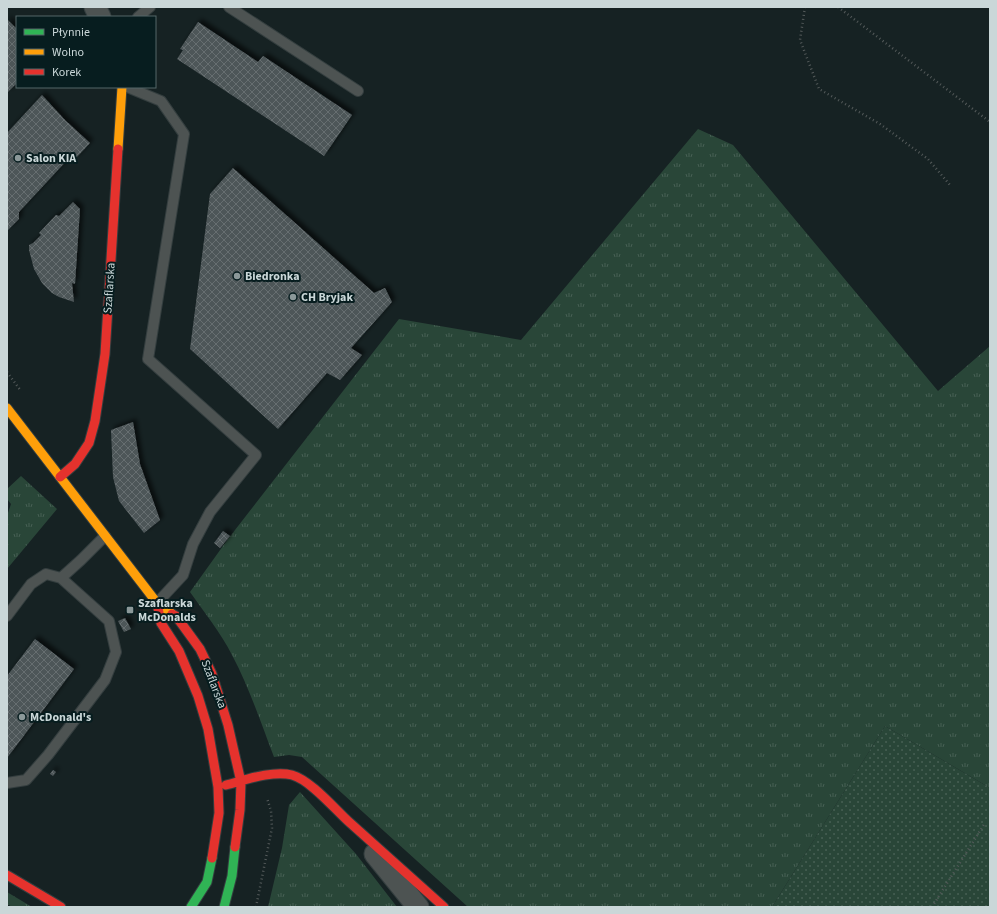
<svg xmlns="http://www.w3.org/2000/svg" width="997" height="914" font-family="'Source Sans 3',sans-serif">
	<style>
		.grass { fill: url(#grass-tufts) }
		.garden { fill: url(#garden-dots) }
		.building { fill: url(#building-cross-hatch); filter: url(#shadow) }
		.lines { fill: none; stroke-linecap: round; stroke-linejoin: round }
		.lane-casing { stroke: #343e3f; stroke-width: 12 }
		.street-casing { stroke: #343e3f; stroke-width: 23 }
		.fast-casing { stroke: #343e3f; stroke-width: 11 }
		.slow-casing { stroke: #343e3f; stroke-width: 11 }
		.jam-casing { stroke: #343e3f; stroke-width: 11 }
		.path { stroke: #545a5a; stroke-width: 2.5; stroke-dasharray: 1 3; stroke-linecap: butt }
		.lane { stroke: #4d5352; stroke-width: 10 }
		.street { stroke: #4d5352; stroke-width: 21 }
		.fast { stroke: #30b455; stroke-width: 9 }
		.slow { stroke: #ff9f0a; stroke-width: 9 }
		.jam { stroke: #e5322d; stroke-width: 9 }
		.poi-dot { fill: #8b9899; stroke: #071d1f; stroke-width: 1.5 }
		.labels { text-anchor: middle; stroke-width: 4; stroke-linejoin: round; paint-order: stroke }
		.poi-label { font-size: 12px; font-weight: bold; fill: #cad7d8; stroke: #071d1f; text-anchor: start }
		.street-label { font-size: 12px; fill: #cad7d8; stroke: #071d1f }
	</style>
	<defs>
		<pattern id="grass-tufts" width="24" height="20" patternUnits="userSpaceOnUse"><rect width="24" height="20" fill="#294638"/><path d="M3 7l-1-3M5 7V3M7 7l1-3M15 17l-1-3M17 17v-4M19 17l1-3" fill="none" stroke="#476054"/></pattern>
		<pattern id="garden-dots" width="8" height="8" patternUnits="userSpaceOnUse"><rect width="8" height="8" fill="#294638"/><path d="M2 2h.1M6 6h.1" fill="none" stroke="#476054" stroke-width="1.8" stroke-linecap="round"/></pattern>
		<pattern id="building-cross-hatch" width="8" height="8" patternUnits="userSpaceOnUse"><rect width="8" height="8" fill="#4e5759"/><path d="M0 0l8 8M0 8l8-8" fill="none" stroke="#666e70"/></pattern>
		<filter id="shadow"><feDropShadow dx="3.5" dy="-3.5" stdDeviation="2" flood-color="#0009"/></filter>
	</defs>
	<rect width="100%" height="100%" fill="#162223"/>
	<path class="grass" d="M 698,129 L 733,145 L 938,391 L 990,346 L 990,788 L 885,726 L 772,907 L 468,907 L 302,757 L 289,755 L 274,757 C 261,723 249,687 232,655 C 221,633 204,612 190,592 L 228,539 L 399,319 L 521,340 Z
		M 21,476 L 57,509 L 7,569 L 7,516 L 11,504 L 7,499 L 7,489 Z
		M 300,792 L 356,854 L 397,907 L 268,907 L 282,848 L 289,805 Z
		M 7,892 L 32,907 L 12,907 L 7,904 Z"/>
	<path class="garden" d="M 885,726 L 990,788 L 990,907 L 772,907 Z"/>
	<path class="building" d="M 7,19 L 17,29 L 17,83 L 7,93 Z
		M 198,22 L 258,62 L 263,56 L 352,115 L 324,156 L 177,59 L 183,50 L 180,49 Z
		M 42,95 L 65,120 L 90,143 L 76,158 L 71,156 L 19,212 L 19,219 L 7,231 L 7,133 Z
		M 233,168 L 374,293 L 385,288 L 392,302 L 351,348 L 362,355 L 340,380 L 327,373 L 278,429 L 190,349 L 210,194 Z
		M 73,202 L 80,209 L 75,284 L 72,283 L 74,302 L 59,297 L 52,293 L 42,283 L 34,269 L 29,250 L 29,245 L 33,243 L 41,235 L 39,233 L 56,215 L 59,216 Z
		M 133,422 L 140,464 L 160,520 L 144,533 L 119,501 L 113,477 L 111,430 Z
		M 223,531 L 230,536 L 220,548 L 214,543 Z
		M 125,618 L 131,629 L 124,632 L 118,621 Z
		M 35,639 L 74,669 L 7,758 L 7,676 Z
		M 53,770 L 56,772 L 53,776 L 50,774 Z"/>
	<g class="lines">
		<g class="lane-casing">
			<path id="lane" d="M 229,7 L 358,91
				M 138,17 L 150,7
				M 127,87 L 161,101 L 184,134 L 148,359 L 256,455 L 210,512 L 193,544 L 183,575 L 157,603
				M 61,578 L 81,560 L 105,536
				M 7,616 L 31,584 L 46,574 L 61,578 L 109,621 L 116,652 L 105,680 L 48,755 L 26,780 L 7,783"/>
		</g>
		<g class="street-casing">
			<path id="street" d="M 95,7 L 100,17
				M 375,854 L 418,907"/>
		</g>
		<g class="fast-casing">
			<path id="fast" d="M 191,907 L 207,882 L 212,858
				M 224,907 L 232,876 L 235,847"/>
		</g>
		<g class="slow-casing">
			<path id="slow" d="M 118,149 L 122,87
				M 7,408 L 157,603 L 172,614"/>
		</g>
		<g class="jam-casing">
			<path id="jam" d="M 60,477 L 75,464 L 89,443 L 95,421 L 105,354 L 118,149
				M 157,603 L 161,623 L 179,651 L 198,696 L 208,729 L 218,787 L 219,813 L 212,858
				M 172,614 L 176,616 L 200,649 L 212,674 L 228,725 L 241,782 L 240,810 L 235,847
				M 226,785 C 245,780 273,770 292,775 C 310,780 334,808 348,821 C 380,850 412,878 444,907
				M 7,875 L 61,907"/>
		</g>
		<path class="path" d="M 805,7 L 800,40 L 819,89 L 880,124 L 928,159 L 950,185
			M 838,7 L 990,122
			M 7,372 L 21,391
			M 256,907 L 272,828 L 271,811 L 267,798
			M 932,907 L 985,823"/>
		<use href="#lane" class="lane"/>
		<use href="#street" class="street"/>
		<use href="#fast" class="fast"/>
		<use href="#slow" class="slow"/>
		<use href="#jam" class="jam"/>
	</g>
	<g class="poi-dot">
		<circle cx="18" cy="158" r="4"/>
		<circle cx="237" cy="276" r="4"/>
		<circle cx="293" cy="297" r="4"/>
		<rect x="126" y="606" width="8" height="8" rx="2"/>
		<circle cx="22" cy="717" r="4"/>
	</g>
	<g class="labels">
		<g class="poi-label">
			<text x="26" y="162">Salon KIA</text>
			<text x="245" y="280">Biedronka</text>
			<text x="301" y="301">CH Bryjak</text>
			<text x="138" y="607">Szaflarska<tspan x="138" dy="14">McDonalds</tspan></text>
			<text x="30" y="721">McDonald's</text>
		</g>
		<g class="street-label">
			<text transform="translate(109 288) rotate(-86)" y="4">Szaflarska</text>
			<text transform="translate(214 684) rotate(69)" y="4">Szaflarska</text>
		</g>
	</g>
	<rect width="997" height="914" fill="none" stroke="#cad7d8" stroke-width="16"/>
	<rect x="16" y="16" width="140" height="72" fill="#071d1f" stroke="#556769"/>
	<rect x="24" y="29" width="20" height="6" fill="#30b455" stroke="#556769"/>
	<text x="52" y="36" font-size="12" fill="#cad7d8">Płynnie</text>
	<rect x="24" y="49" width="20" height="6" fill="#ff9f0a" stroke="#556769"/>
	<text x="52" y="56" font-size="12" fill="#cad7d8">Wolno</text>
	<rect x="24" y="69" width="20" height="6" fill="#e5322d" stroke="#556769"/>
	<text x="52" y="76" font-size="12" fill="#cad7d8">Korek</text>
</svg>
